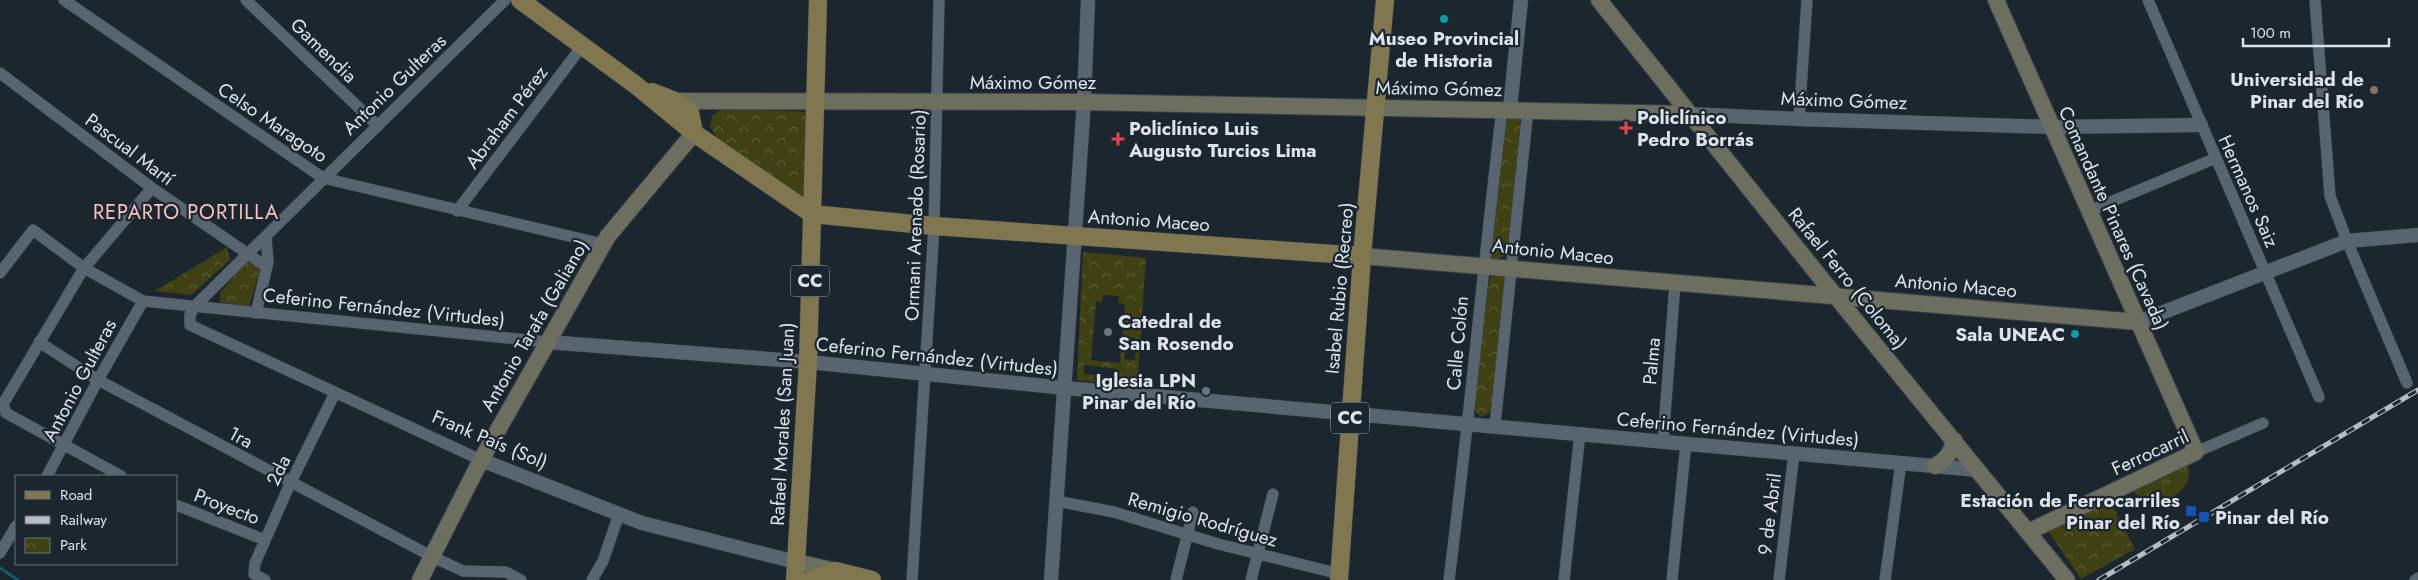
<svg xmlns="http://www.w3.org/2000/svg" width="2418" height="580" font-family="Jost,sans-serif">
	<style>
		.grass { fill: url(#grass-tufts) }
		.park { fill: url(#park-crowns); fill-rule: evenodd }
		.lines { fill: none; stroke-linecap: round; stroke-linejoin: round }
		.stream { stroke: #135d6d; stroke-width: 3 }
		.minor-casing { stroke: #394249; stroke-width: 12 }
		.tertiary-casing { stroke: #394249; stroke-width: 15 }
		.secondary-casing { stroke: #394249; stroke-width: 18 }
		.primary-casing { stroke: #394249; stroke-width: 19 }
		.minor { stroke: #58656f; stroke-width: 11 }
		.tertiary { stroke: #58656f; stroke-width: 14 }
		.secondary { stroke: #6c6e60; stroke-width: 16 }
		.primary { stroke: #807751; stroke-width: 18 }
		.rail-casing { stroke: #b5bdc3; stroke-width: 5 }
		.rail { stroke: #1b262f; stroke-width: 3; stroke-dasharray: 9; stroke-linecap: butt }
		.culture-dot { fill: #0f9aa8; stroke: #1b262f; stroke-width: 2 }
		.education-dot { fill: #8d6e63; stroke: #1b262f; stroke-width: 2 }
		.health-dot { fill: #e0444e; stroke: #1b262f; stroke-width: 2 }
		.worship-dot { fill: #6b7280; stroke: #1b262f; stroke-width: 2 }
		.transit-dot { fill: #1a4fb4; stroke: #1b262f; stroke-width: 2 }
		.labels { text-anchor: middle; stroke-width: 4.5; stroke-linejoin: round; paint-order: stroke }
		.shield { fill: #1b262f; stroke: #a2aab1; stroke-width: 1 }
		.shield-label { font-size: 18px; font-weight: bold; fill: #dce3e9 }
		.poi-label { font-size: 19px; font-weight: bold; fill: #dce3e9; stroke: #1b262f; text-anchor: end }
		.street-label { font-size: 19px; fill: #dce3e9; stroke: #1b262f }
		.neighbourhood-label { font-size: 20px; letter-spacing: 1px; fill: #f8c4c1; stroke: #1b262f }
	</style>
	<defs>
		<pattern id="grass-tufts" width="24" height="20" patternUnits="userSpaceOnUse" patternTransform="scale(1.25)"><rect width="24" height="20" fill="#404112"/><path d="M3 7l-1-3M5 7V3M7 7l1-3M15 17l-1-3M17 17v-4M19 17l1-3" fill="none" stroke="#5b5c34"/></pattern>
		<pattern id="park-crowns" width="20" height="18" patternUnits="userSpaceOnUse" patternTransform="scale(1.25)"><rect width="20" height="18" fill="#404112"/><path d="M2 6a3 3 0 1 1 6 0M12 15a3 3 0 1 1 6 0" fill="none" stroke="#5b5c34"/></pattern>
	</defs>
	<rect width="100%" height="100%" fill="#1b262f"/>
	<path class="grass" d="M 2186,462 C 2187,466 2190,470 2189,474 C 2189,488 2168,504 2154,503 C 2144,503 2137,495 2131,489 Z"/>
	<path class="park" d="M 723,108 L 806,112 L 803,199 L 718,139 L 710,127 L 712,116 Z
		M 1511,117 L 1518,117 L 1522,124 L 1507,254 L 1497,260 L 1493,259 L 1490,254 L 1506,121 Z
		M 227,247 L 230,260 L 191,295 L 155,291 Z
		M 1083,252 L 1146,258 L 1137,387 L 1077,380 ZM 1103,295 L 1119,296 L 1118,303 L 1125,304 L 1120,363 L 1091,360 L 1096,302 L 1102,302 ZM 1126,337 L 1136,338 L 1135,360 L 1125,359 ZM 1084,365 L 1116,369 L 1115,378 L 1084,374 Z
		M 249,258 L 261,267 L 249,307 L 220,302 L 220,293 Z
		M 1492,275 L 1499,275 L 1505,278 L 1505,283 L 1492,410 C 1485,418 1479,418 1473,409 L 1489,281 Z
		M 2110,501 L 2135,549 L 2081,579 L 2048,531 Z"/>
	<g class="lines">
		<path class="stream" d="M 0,568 L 18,580"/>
		<g class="minor-casing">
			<path id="minor" d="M 64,0 L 323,178 L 603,244
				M 246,0 L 378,126
				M 2148,0 L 2319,397
				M 2315,0 L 2330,196 L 2347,241 L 2407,383
				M 0,73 L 152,188 L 267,267
				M 1799,119 L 1807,0
				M 457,211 L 583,45
				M 2089,211 L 2216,158
				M 0,273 L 33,230 L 84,268 L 143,301 L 547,342
				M 256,313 L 268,262 L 266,236
				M 39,342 L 98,380 L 431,556 L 463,571 L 506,572 L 521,580
				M 1495,425 L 1528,109
				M 1663,441 L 1675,284
				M 2196,452 L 2263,423
				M 481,460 L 190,325 L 190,315 L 194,307 L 505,0
				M 47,476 L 98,380 L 143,301
				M 121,476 L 6,413 L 3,404 L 84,268 L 152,188
				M 1056,501 L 1114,512 L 1218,544 L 1340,574
				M 176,505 L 265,540
				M 0,553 L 16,526
				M 265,580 L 254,574 L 255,563 L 290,484 L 335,393
				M 592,580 L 603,561 L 619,514
				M 912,580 L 934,226 L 939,0
				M 1176,580 L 1193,512
				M 1251,580 L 1273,494
				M 1449,580 C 1469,423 1483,266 1502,109
				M 1564,580 L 1580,433
				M 1672,580 L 1686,443
				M 1779,580 L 1794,453
				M 1885,580 L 1901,463
				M 2415,580 L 2418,578"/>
		</g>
		<g class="tertiary-casing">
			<path id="tertiary" d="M 1510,109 L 1521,0
				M 1689,114 L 1799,119 L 2052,127 L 2201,125
				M 2138,322 L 2347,241 L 2418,235
				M 547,342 L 808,362 L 1065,388 L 1978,470
				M 481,460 L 642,523 L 796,562
				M 1051,580 L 1084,102 L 1088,0"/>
		</g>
		<g class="secondary-casing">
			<path id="secondary" d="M 1599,0 L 1816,272 L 2067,580
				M 1996,0 L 2196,452 L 2028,532
				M 675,101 L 1084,102 L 1689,114
				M 1362,256 L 2138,322
				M 1935,466 C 1947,459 1951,453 1954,440
				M 796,562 L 836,571
				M 420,580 L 481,460 L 608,236 L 694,133"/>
		</g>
		<g class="primary-casing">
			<path id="primary" d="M 520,0 L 637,86 L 694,133 L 812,214 L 934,226 L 1362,256
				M 652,92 L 675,101 L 690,112 L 694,133
				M 795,580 L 808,362 L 818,0
				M 811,580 L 836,571 L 872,580
				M 1339,580 L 1362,256 L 1385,0"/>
		</g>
		<use href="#minor" class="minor"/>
		<use href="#tertiary" class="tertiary"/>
		<use href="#secondary" class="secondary"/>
		<use href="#primary" class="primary"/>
		<g class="rail-casing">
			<path id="rail" d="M 2099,580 L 2418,390"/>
		</g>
		<use href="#rail" class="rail"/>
	</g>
	<g class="culture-dot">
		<circle cx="1444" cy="19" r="5"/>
		<circle cx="2075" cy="334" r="5"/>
	</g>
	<circle class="education-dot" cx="2374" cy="90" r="5"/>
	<g class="health-dot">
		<path d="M1623.5 120.5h5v5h5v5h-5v5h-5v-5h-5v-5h5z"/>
		<path d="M1115.5 131.5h5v5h5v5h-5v5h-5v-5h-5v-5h5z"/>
	</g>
	<g class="worship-dot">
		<circle cx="1108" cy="332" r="5"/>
		<circle cx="1206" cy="391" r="5"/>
	</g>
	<g class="transit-dot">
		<rect x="2185" y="505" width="12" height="12" rx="2.5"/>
		<rect x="2198" y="511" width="12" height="12" rx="2.5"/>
	</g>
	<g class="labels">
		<g class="shield">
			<rect x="791" y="265.5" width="38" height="31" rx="4"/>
			<rect x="1331" y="402.5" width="38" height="31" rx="4"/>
		</g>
		<g class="shield-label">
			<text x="810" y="287">CC</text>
			<text x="1350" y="424">CC</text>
		</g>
		<g class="poi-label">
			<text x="1444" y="45" text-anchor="middle">Museo Provincial<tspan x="1444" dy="22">de Historia</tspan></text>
			<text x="2364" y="86">Universidad de<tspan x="2364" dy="22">Pinar del Río</tspan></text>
			<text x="1637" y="124" text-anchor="start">Policlínico<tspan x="1637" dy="22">Pedro Borrás</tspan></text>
			<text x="1129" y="135" text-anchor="start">Policlínico Luis<tspan x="1129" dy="22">Augusto Turcios Lima</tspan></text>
			<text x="1118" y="328" text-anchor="start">Catedral de<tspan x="1118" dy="22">San Rosendo</tspan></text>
			<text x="2065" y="341">Sala UNEAC</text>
			<text x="1196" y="387">Iglesia LPN<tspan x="1196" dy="22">Pinar del Río</tspan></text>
			<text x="2180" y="507">Estación de Ferrocarriles<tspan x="2180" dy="22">Pinar del Río</tspan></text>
			<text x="2215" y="524" text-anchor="start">Pinar del Río</text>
		</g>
		<g class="street-label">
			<text transform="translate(324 50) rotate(44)" y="7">Gamendia</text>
			<text x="1033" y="89">Máximo Gómez</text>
			<text transform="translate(394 84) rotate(-44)" y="7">Antonio Gulteras</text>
			<text transform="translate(1439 88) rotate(1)" y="7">Máximo Gómez</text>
			<text transform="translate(1844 100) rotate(2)" y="7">Máximo Gómez</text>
			<text transform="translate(506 117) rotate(-53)" y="7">Abraham Pérez</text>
			<text transform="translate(273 122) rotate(34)" y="7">Celso Maragoto</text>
			<text transform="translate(130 149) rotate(37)" y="7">Pascual Martí</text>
			<text transform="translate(2249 191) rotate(66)" y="7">Hermanos Saiz</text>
			<text transform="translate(915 215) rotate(-88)" y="7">Ormani Arenado (Rosario)</text>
			<text transform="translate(2114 218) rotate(66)" y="7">Comandante Pinares (Cavada)</text>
			<text transform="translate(1149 220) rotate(4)" y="7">Antonio Maceo</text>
			<text transform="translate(1553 251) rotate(6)" y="7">Antonio Maceo</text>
			<text transform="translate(1848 278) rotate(51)" y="7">Rafael Ferro (Coloma)</text>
			<text transform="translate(1956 285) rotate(5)" y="7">Antonio Maceo</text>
			<text transform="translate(1339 288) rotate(-85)" y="7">Isabel Rubio (Recreo)</text>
			<text transform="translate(384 307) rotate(6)" y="7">Ceferino Fernández (Virtudes)</text>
			<text transform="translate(534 325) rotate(-60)" y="7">Antonio Tarafa (Galiano)</text>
			<text transform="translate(1457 343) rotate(-85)" y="7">Calle Colón</text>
			<text transform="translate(937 356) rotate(6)" y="7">Ceferino Fernández (Virtudes)</text>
			<text transform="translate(1651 361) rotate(-85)" y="7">Palma</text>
			<text transform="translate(79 380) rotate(-62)" y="7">Antonio Gulteras</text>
			<text transform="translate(782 424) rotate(-87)" y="7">Rafael Morales (San Juan)</text>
			<text transform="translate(1738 429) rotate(5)" y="7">Ceferino Fernández (Virtudes)</text>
			<text transform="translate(241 437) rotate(28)" y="7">1ra</text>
			<text transform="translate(490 439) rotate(23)" y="7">Frank País (Sol)</text>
			<text transform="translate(2150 452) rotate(-25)" y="7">Ferrocarril</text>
			<text transform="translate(278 470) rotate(-64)" y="7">2da</text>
			<text transform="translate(227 506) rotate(21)" y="7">Proyecto</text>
			<text transform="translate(1769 514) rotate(-83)" y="7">9 de Abril</text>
			<text transform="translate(1203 519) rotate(16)" y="7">Remigio Rodríguez</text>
		</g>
		<g class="neighbourhood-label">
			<text x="186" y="219">REPARTO PORTILLA</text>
		</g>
	</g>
	<rect x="15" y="475" width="162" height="90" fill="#1b262f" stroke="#687279"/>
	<rect x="25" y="491" width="25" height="8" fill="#807751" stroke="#687279"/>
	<text x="60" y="500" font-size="15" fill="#dce3e9">Road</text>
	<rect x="25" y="516" width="25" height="8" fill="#b5bdc3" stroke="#687279"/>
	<text x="60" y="525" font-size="15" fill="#dce3e9">Railway</text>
	<rect x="25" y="538" width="25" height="15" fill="url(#park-crowns)" stroke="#687279"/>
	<text x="60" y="550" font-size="15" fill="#dce3e9">Park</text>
	<path d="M2243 38v8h146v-8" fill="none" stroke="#dce3e9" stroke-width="2.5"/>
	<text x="2250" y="38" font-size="15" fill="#dce3e9" stroke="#1b262f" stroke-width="4" paint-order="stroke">100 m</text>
</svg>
